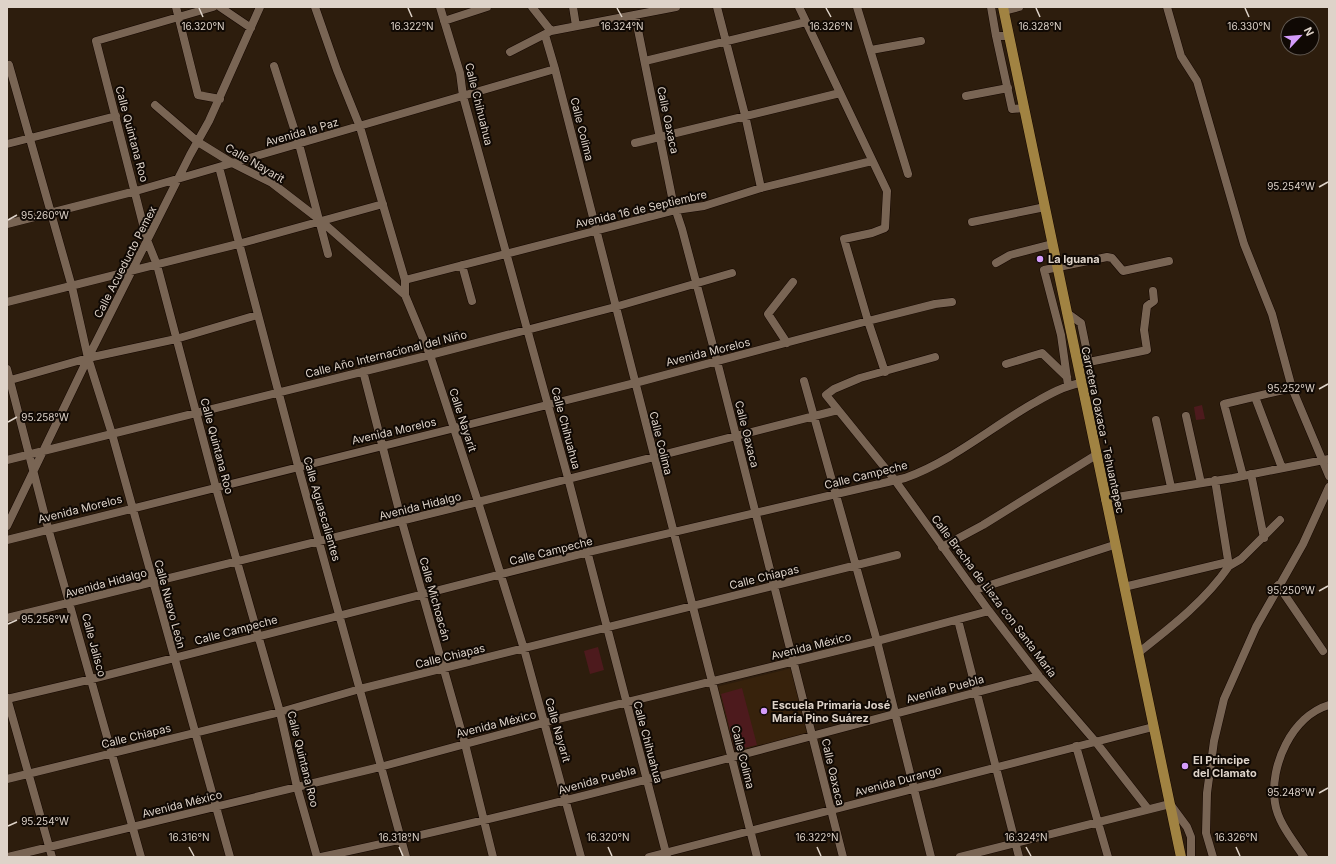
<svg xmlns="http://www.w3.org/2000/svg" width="1336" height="864" font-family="Inter,sans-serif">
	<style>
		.built { fill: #37220c }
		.pitch { fill: #4d1a1d }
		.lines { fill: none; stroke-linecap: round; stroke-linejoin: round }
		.minor-casing { stroke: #150700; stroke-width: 9 }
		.major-casing { stroke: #150700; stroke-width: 11 }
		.minor { stroke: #796554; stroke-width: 8 }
		.major { stroke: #a18342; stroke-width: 10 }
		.ticks { fill: none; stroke: #ded3c9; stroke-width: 1.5 }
		.poi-dot { fill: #d49cfb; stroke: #100904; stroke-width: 1.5 }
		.labels { text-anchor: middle; stroke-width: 4; stroke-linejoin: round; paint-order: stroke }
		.street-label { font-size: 11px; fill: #ded3c9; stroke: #100904 }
		.poi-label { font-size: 11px; font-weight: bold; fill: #ded3c9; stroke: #100904; text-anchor: start }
		.ticks-label { font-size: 10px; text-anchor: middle; fill: #ded3c9; stroke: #100904; stroke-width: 4; stroke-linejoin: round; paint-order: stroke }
	</style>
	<rect width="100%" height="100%" fill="#2d1d0d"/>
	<path class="built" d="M 792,668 L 810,735 L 735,753 L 716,687 Z"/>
	<path class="pitch" d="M 1202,405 L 1205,419 L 1196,420 L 1194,407 Z
		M 598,647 L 604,670 L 590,674 L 584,651 Z
		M 742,688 L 757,745 L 735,750 L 721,694 Z"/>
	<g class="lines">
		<g class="minor-casing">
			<path id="minor" d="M 176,7 L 198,95 L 220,99
				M 213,7 L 96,41 L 147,240 L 157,265 L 216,488 L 280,712 L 297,787 L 317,857
				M 220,7 L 251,28
				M 315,7 L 337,70 L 360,127 L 405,280 L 405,295
				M 440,7 L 460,73 L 463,96 L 568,478 L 667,857
				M 532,7 L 551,31
				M 573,7 L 576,26
				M 717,7 L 745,115 L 761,188
				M 799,7 L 887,191 L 885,228 L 872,233 L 844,239 L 868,321 L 885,372
				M 857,7 L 908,174
				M 991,7 L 996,36 L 1009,36
				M 1167,7 L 1181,56 L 1197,81 L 1244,244 L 1272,314 L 1292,388 L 1329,476
				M 1004,11 L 1019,7
				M 635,15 L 673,202 L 682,229 L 717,361 L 843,857
				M 444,21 L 487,7
				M 545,35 L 555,69 L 757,857
				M 996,36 L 1012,109 L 1024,108
				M 871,50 L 921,41
				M 510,52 L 551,31 L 676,7
				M 645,61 L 806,22
				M 7,66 L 9,65 L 72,287 L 88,358 L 112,434 L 230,857
				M 274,66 L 299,144 L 328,254
				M 966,96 L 1008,88
				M 155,105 L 198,142 L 232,163 L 272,183 L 320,220 L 405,295 L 430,355 L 478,502 L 524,649 L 581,857
				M 635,143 L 840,93
				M 7,144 L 116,116
				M 219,167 L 298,466 L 406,857
				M 972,222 L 1045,207
				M 7,224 L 136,191 L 555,69
				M 996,263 L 1010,255 L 1052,244
				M 462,265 L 472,301
				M 405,280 L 676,210 L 704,206 L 761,188 L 872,161
				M 7,302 L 238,244 L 383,204
				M 1067,313 L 1081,323 L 1089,362 L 1084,362
				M 787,343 L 768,314 L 793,282
				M 935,357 L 860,378 L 834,389 L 826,395 L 894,479 L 989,611 L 1039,676 L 1095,741 L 1148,809
				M 1089,362 L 1147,350 L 1144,330 L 1147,306 L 1154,301 L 1153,291
				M 1006,364 L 1042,353 L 1067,377
				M 7,369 L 48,528 L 141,857
				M 363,371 L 402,522 L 465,744 L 493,857
				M 7,381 L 88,358 L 176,339 L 257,315
				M 804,381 L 877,641 L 931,857
				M 1068,385 L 1061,335 L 1044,270 L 1107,257 L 1112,258 L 1123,271 L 1169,261
				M 1255,397 L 1282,468
				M 1186,416 L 1201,483
				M 1156,420 L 1171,487
				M 7,460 L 430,355 L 615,307 L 732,273
				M 1251,474 L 1264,538
				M 1243,476 L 1224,404 L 1292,388
				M 1105,499 L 1233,478 L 1329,459
				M 7,526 L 88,358 L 190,155 L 209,121 L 260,7
				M 7,540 L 635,383 L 868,321 L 935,304 L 952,302
				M 942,547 L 983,525 L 1096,455
				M 1229,566 L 1241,559 L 1280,520
				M 1278,585 L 1323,651
				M 1124,587 L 1228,562
				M 975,590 L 1114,545
				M 7,618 L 478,502 L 838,410
				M 958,620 L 1019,857
				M 1138,653 C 1171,627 1205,601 1229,566 L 1215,480
				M 7,698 L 52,857
				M 7,699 L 92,679 L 588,552 L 905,478 C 952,461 989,429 1032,404 C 1048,395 1063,386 1081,383
				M 1076,746 L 1108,857
				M 7,779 L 280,712 L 360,689 L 897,555
				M 8,857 L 380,767 L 558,719 L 877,641 L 989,611
				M 321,857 C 563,806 800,738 1039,676
				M 649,857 L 1153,727
				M 960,857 L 1170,804 L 1187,827 L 1191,837 L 1191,857
				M 1213,857 L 1206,833 L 1207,793 L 1214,741 L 1224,699 L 1256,627 L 1303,544 L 1329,487
				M 1304,857 C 1293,840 1278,823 1275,803 C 1269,766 1292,716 1329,705"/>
		</g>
		<g class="major-casing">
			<path id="major" d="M 1003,7 L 1181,857"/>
		</g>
		<use href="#minor" class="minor"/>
		<use href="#major" class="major"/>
	</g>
	<path class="ticks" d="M 199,8 L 203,17M 408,8 L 412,17M 617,8 L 622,17M 826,8 L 831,17M 1036,8 L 1040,17M 1245,8 L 1249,17M 1319,187 L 1328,182M 8,220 L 17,215M 1319,389 L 1328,384M 8,422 L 17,417M 1319,591 L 1328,586M 8,624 L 17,620M 1319,793 L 1328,788M 8,826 L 17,822M 189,847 L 194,856M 399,847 L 403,856M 608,847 L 612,856M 817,847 L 821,856M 1026,847 L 1031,856M 1236,847 L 1240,856"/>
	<g class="poi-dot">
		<circle cx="1040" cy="259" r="4"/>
		<circle cx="764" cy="711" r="4"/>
		<circle cx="1185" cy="766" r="4"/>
	</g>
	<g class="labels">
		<g class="street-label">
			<text transform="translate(479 104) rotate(76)" y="4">Calle Chihuahua</text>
			<text transform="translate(668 120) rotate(78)" y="4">Calle Oaxaca</text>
			<text transform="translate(582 129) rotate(76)" y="4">Calle Colima</text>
			<text transform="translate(302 132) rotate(-16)" y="4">Avenida la Paz</text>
			<text transform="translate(132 134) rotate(75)" y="4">Calle Quintana Roo</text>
			<text transform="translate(255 163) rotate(30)" y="4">Calle Nayarit</text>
			<text transform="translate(641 209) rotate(-13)" y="4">Avenida 16 de Septiembre</text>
			<text transform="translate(125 262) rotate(-63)" y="4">Calle Acueducto Pemex</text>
			<text transform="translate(708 352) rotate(-14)" y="4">Avenida Morelos</text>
			<text transform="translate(386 354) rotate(-14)" y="4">Calle Año Internacional del Niño</text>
			<text transform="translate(463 420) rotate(72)" y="4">Calle Nayarit</text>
			<text transform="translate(566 428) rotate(75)" y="4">Calle Chihuahua</text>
			<text transform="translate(1103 430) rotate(78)" y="4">Carretera Oaxaca - Tehuantepec</text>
			<text transform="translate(394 431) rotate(-13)" y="4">Avenida Morelos</text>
			<text transform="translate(747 434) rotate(76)" y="4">Calle Oaxaca</text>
			<text transform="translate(661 443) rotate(76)" y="4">Calle Colima</text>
			<text transform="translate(217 446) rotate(75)" y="4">Calle Quintana Roo</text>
			<text transform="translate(866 475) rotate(-14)" y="4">Calle Campeche</text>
			<text transform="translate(420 506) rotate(-14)" y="4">Avenida Hidalgo</text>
			<text transform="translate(80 509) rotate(-14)" y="4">Avenida Morelos</text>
			<text transform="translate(322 509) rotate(74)" y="4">Calle Aguascalientes</text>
			<text transform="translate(551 551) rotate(-14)" y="4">Calle Campeche</text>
			<text transform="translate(764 577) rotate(-14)" y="4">Calle Chiapas</text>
			<text transform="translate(106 583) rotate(-15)" y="4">Avenida Hidalgo</text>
			<text transform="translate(994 596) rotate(53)" y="4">Calle Brecha de Lieza con Santa María</text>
			<text transform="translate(435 599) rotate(74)" y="4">Calle Michoacán</text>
			<text transform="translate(170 604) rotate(75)" y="4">Calle Nuevo León</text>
			<text transform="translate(236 630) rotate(-15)" y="4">Calle Campeche</text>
			<text transform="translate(94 645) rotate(75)" y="4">Calle Jalisco</text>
			<text transform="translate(811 646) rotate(-14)" y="4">Avenida México</text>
			<text transform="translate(450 656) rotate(-14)" y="4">Calle Chiapas</text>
			<text transform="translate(945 689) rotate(-15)" y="4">Avenida Puebla</text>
			<text transform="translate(496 724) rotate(-14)" y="4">Avenida México</text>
			<text transform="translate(558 730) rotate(74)" y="4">Calle Nayarit</text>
			<text transform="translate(136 736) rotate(-14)" y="4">Calle Chiapas</text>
			<text transform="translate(648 742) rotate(75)" y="4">Calle Chihuahua</text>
			<text transform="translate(743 757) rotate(76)" y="4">Calle Colima</text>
			<text transform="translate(303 759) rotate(76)" y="4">Calle Quintana Roo</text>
			<text transform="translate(833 772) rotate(77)" y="4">Calle Oaxaca</text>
			<text transform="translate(597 780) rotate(-15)" y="4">Avenida Puebla</text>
			<text transform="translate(898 781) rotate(-15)" y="4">Avenida Durango</text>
			<text transform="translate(182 804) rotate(-14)" y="4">Avenida México</text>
		</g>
		<g class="poi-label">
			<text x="1048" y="263">La Iguana</text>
			<text x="772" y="709">Escuela Primaria José<tspan x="772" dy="13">María Pino Suárez</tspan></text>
			<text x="1193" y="764">El Principe<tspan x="1193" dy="13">del Clamato</tspan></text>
		</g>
	</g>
	<g class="ticks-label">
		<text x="203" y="30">16.320°N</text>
		<text x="412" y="30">16.322°N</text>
		<text x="622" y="30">16.324°N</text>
		<text x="831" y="30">16.326°N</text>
		<text x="1040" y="30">16.328°N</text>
		<text x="1249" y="30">16.330°N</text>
		<text x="1291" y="190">95.254°W</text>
		<text x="45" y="219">95.260°W</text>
		<text x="1291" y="392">95.252°W</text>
		<text x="45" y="421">95.258°W</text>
		<text x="1291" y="594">95.250°W</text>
		<text x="45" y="623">95.256°W</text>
		<text x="1291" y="796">95.248°W</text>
		<text x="45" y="825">95.254°W</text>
		<text x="189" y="841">16.316°N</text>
		<text x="399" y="841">16.318°N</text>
		<text x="608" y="841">16.320°N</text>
		<text x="817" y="841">16.322°N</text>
		<text x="1026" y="841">16.324°N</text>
		<text x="1236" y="841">16.326°N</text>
	</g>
	<rect width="1336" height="864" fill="none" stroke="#ded3c9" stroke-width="16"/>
	<g transform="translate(1300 36) rotate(64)"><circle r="19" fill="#100904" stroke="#625a53"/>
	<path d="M0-3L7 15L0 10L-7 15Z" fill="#d49cfb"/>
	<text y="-6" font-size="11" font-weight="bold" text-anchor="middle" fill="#ded3c9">N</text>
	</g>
</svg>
